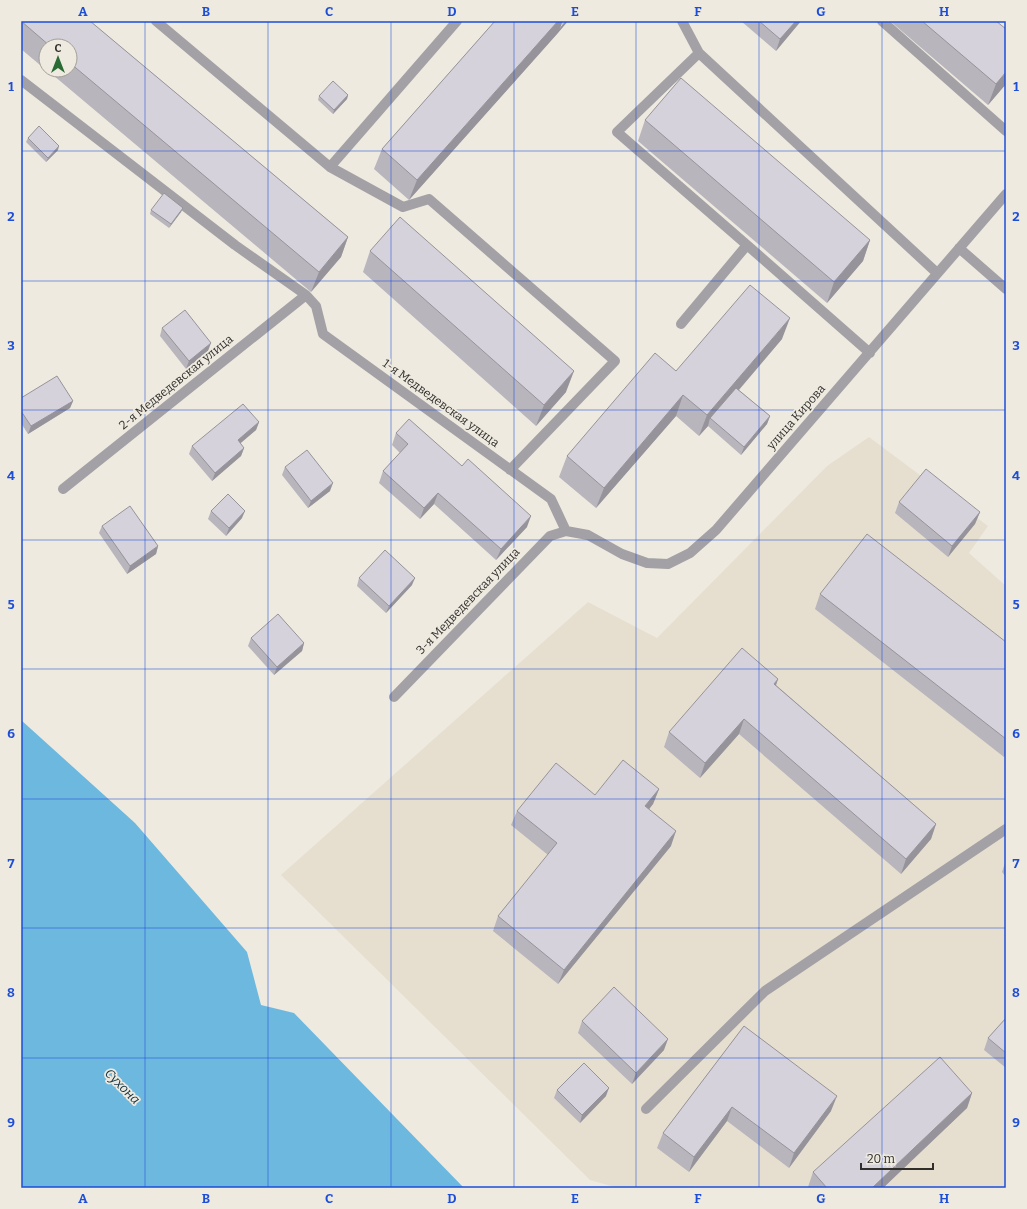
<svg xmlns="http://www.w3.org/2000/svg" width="1027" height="1209" font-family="Bitter,serif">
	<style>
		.built { fill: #e6dfcf }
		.water { fill: #6db8df }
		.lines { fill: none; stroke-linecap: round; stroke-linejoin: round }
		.minor { stroke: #a3a1a5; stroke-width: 10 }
		.wall { fill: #b8b5bd }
		.shaded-wall { fill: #96939a }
		.building { fill: #d6d2dc; stroke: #96939a }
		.grid { fill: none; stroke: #1d4ed8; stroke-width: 1; stroke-opacity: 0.55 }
		.labels { text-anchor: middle; stroke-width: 3.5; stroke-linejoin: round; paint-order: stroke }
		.street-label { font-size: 12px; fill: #302f2b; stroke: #eeeae0 }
		.water-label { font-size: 13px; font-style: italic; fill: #0f3142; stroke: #eeeae0 }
		.neatline { fill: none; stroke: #1d4ed8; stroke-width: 1.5 }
		.grid-label { font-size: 13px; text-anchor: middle; font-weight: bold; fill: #1d4ed8 }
	</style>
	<rect width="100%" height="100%" fill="#eeeae0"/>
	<path class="built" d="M 869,437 L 988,526 L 969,553 L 1006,586 L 1006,1188 L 618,1188 L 590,1180 L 281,875 L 588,602 L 657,638 L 827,466 Z"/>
	<path class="water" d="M 21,720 L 135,823 L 247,952 L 261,1005 L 294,1013 L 464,1188 L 21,1188 Z"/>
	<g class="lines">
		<path class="minor" d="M 156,21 L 330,167 L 457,21
			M 682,21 L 699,53 L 937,273
			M 882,21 L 1006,131
			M 699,53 L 617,132 L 747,245
			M 21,80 L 235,245 L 306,295 L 316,306 L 323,334 L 551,499 L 566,531
			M 330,167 L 403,207 L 429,199 L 615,361 L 510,470
			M 959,248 L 1006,289
			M 681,324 L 747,245 L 870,353
			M 63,489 L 306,295
			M 394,697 L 550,536 L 566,531 L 588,535 L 622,554 L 647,563 L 668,564 L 690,553 L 716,530 L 1006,194
			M 646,1109 L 765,991 L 1006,829"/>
	</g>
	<path class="wall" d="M 21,21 L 90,21 L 348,237 L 341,257 L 311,292 L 47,70 L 70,70 L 70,46 L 46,46 L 46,70 L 21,49 Z
		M 495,21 L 568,21 L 557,34 L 409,200 L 374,169 L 382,149 Z
		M 741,21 L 801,21 L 776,51 Z
		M 890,21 L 996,21 L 1006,84 L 988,105 Z
		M 348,95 L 347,99 L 333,114 L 318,100 L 319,96 Z
		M 645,120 L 870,240 L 863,261 L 827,303 L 638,141 Z
		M 28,138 L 58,150 L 46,162 L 26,142 Z
		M 183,208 L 181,212 L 169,228 L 150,214 L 151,210 Z
		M 370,251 L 566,392 L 536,426 L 363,272 Z
		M 162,328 L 208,351 L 186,369 L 160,336 Z
		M 782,339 L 739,390 L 770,416 L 767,424 L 741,455 L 708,426 L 699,436 L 676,416 L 596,508 L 559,477 L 567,456 L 676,371 Z
		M 21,398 L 73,401 L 70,408 L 28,434 L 21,423 Z
		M 259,422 L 256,430 L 240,443 L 244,448 L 241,456 L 212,481 L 189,454 L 192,446 Z
		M 396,433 L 527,527 L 496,560 L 434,504 L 420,519 L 379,483 L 383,471 L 400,453 L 392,445 Z
		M 285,467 L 330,491 L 308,508 L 282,475 Z
		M 899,502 L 980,512 L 975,524 L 948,557 L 895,513 Z
		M 211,511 L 242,518 L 226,536 L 208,519 Z
		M 102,526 L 158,546 L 156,554 L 127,574 L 99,533 Z
		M 359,578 L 412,585 L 386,613 L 357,586 Z
		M 820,594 L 1006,642 L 1006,755 L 1004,757 L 815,609 Z
		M 251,638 L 304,643 L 302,651 L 274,675 L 248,646 Z
		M 778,679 L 776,685 L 936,824 L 931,839 L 901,874 L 739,734 L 700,778 L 664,747 L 669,732 Z
		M 659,789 L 653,804 L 649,809 L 671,846 L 558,984 L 493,931 L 498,916 L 548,855 L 511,825 L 517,811 L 595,795 Z
		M 1006,860 L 1006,877 L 1002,872 Z
		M 1006,1018 L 1006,1068 L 984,1050 L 988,1038 Z
		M 582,1021 L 664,1050 L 632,1084 L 578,1033 Z
		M 744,1026 L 831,1111 L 789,1168 L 727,1121 L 689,1172 L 657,1148 L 663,1133 Z
		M 557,1090 L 606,1096 L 580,1123 L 554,1098 Z
		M 972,1093 L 967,1108 L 883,1188 L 809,1188 L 808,1187 L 813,1172 Z"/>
	<path class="shaded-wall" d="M 558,21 L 568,21 L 557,34 L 409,200 L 417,180 Z
		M 796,21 L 801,21 L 776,51 L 780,39 Z
		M 1006,72 L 1006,84 L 988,105 L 996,84 Z
		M 348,95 L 347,99 L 333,114 L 334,110 Z
		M 59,146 L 58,150 L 46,162 L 48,158 Z
		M 183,208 L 181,212 L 169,228 L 171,224 Z
		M 348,237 L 341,257 L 311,292 L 319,272 Z
		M 870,240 L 863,261 L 827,303 L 834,282 Z
		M 790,318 L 782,339 L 713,420 L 710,418 L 708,426 L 699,436 L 707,415 Z
		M 211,343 L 208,351 L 186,369 L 189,361 Z
		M 574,371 L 566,392 L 536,426 L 544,405 Z
		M 683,395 L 676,416 L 596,508 L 604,488 Z
		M 73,401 L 70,408 L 28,434 L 31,426 Z
		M 770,416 L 767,424 L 741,455 L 744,447 Z
		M 259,422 L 256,430 L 235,448 L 238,440 Z
		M 244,448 L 241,456 L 212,481 L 215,473 Z
		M 333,483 L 330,491 L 308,508 L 311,501 Z
		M 438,493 L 434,504 L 420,519 L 424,508 Z
		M 245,511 L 242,518 L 226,536 L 229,528 Z
		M 980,512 L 975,524 L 948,557 L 952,546 Z
		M 531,516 L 527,527 L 496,560 L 501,549 Z
		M 158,546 L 156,554 L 127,574 L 130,566 Z
		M 415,578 L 412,585 L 386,613 L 389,606 Z
		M 304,643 L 302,651 L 274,675 L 277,667 Z
		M 778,679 L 773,694 L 774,684 Z
		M 744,719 L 739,734 L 700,778 L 705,763 Z
		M 659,789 L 653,804 L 640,821 L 645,806 Z
		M 936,824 L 931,839 L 901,874 L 906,859 Z
		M 676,831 L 671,846 L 558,984 L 564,970 Z
		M 668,1039 L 664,1050 L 632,1084 L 636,1073 Z
		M 609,1088 L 606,1096 L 580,1123 L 582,1115 Z
		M 972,1093 L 967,1108 L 883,1188 L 872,1188 Z
		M 837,1096 L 831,1111 L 789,1168 L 794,1153 Z
		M 732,1107 L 727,1121 L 689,1172 L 694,1157 Z"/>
	<path class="building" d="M 21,21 L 90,21 L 348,237 L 319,272 L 70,63 L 70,46 L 50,46 Z
		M 495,21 L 558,21 L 417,180 L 382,149 Z
		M 562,21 L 566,21 L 559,30 Z
		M 759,21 L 796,21 L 780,39 Z
		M 922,21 L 996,21 L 1006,29 L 1006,72 L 996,84 Z
		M 681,78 L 870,240 L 834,282 L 645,120 Z
		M 333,81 L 348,95 L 334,110 L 319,96 Z
		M 39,126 L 59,146 L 48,158 L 28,138 Z
		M 164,193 L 183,208 L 171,224 L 151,210 Z
		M 400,217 L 574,371 L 544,405 L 370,251 Z
		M 750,285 L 790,318 L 707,415 L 683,395 L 604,488 L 567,456 L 655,353 L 676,371 Z
		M 185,310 L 211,343 L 189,361 L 162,328 Z
		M 57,376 L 73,401 L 31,426 L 21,411 L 21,398 Z
		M 736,388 L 770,416 L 744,447 L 710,418 Z
		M 243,404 L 259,422 L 238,440 L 244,448 L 215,473 L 192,446 Z
		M 409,419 L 462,466 L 468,459 L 531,516 L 501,549 L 438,493 L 424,508 L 383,471 L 408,444 L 396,433 Z
		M 307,450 L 333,483 L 311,501 L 285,467 Z
		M 926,469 L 980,512 L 952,546 L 899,502 Z
		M 228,494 L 245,511 L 229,528 L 211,511 Z
		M 130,506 L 158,546 L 130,566 L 102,526 Z
		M 867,534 L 1006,642 L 1006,739 L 820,594 Z
		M 385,550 L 415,578 L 389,606 L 359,578 Z
		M 278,614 L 304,643 L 277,667 L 251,638 Z
		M 742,648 L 778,679 L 774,684 L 936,824 L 906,859 L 744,719 L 705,763 L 669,732 Z
		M 623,760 L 659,789 L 645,806 L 676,831 L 564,970 L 498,916 L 557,843 L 517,811 L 556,763 L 595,795 Z
		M 614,987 L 668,1039 L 636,1073 L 582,1021 Z
		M 1006,1018 L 1006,1053 L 988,1038 Z
		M 744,1026 L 837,1096 L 794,1153 L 732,1107 L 694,1157 L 663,1133 Z
		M 940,1057 L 972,1093 L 872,1188 L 827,1188 L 813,1172 Z
		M 584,1063 L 609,1088 L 582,1115 L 557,1090 Z"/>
	<path class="grid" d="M 145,21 L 145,1188M 268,21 L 268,1188M 391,21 L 391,1188M 514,21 L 514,1188M 636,21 L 636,1188M 759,21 L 759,1188M 882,21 L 882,1188M 21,151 L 1006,151M 21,281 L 1006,281M 21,410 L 1006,410M 21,540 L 1006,540M 21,669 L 1006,669M 21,799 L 1006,799M 21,928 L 1006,928M 21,1058 L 1006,1058"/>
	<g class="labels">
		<g class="street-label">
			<text transform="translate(176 382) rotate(-39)" y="4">2-я Медведевская улица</text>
			<text transform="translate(441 403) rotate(36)" y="4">1-я Медведевская улица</text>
			<text transform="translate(796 417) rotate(-49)" y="4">улица Кирова</text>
			<text transform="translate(468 601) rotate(-46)" y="4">3-я Медведевская улица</text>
		</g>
		<g class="water-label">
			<text transform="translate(123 1086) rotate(45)" y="5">Сухона</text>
		</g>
	</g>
	<rect width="1027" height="1209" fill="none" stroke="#eeeae0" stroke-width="44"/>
	<g transform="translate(58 58)"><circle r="19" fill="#eeeae0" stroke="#a29f98"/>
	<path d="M0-3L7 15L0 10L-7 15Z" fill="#2a6a33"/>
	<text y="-6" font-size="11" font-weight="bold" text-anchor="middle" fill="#302f2b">С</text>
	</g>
	<path d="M861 1163v6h72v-6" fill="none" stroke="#302f2b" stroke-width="2"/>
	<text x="867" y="1163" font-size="12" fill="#302f2b" stroke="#eeeae0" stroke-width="3" paint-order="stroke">20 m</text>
	<rect x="22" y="22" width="983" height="1165" class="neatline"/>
	<g class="grid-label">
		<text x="83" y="16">A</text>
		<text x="206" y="16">B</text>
		<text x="329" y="16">C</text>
		<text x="452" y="16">D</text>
		<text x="575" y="16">E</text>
		<text x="698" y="16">F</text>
		<text x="821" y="16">G</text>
		<text x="944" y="16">H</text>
		<text x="11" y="91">1</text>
		<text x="1016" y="91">1</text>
		<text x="11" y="221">2</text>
		<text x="1016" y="221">2</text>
		<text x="11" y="350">3</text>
		<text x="1016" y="350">3</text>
		<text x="11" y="480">4</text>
		<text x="1016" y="480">4</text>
		<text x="11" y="609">5</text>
		<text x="1016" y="609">5</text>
		<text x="11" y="738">6</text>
		<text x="1016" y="738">6</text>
		<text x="11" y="868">7</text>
		<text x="1016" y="868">7</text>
		<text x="11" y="997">8</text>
		<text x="1016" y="997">8</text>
		<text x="11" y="1127">9</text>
		<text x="1016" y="1127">9</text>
		<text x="83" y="1203">A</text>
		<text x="206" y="1203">B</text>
		<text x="329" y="1203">C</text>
		<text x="452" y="1203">D</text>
		<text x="575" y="1203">E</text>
		<text x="698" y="1203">F</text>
		<text x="821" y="1203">G</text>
		<text x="944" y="1203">H</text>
	</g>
</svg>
